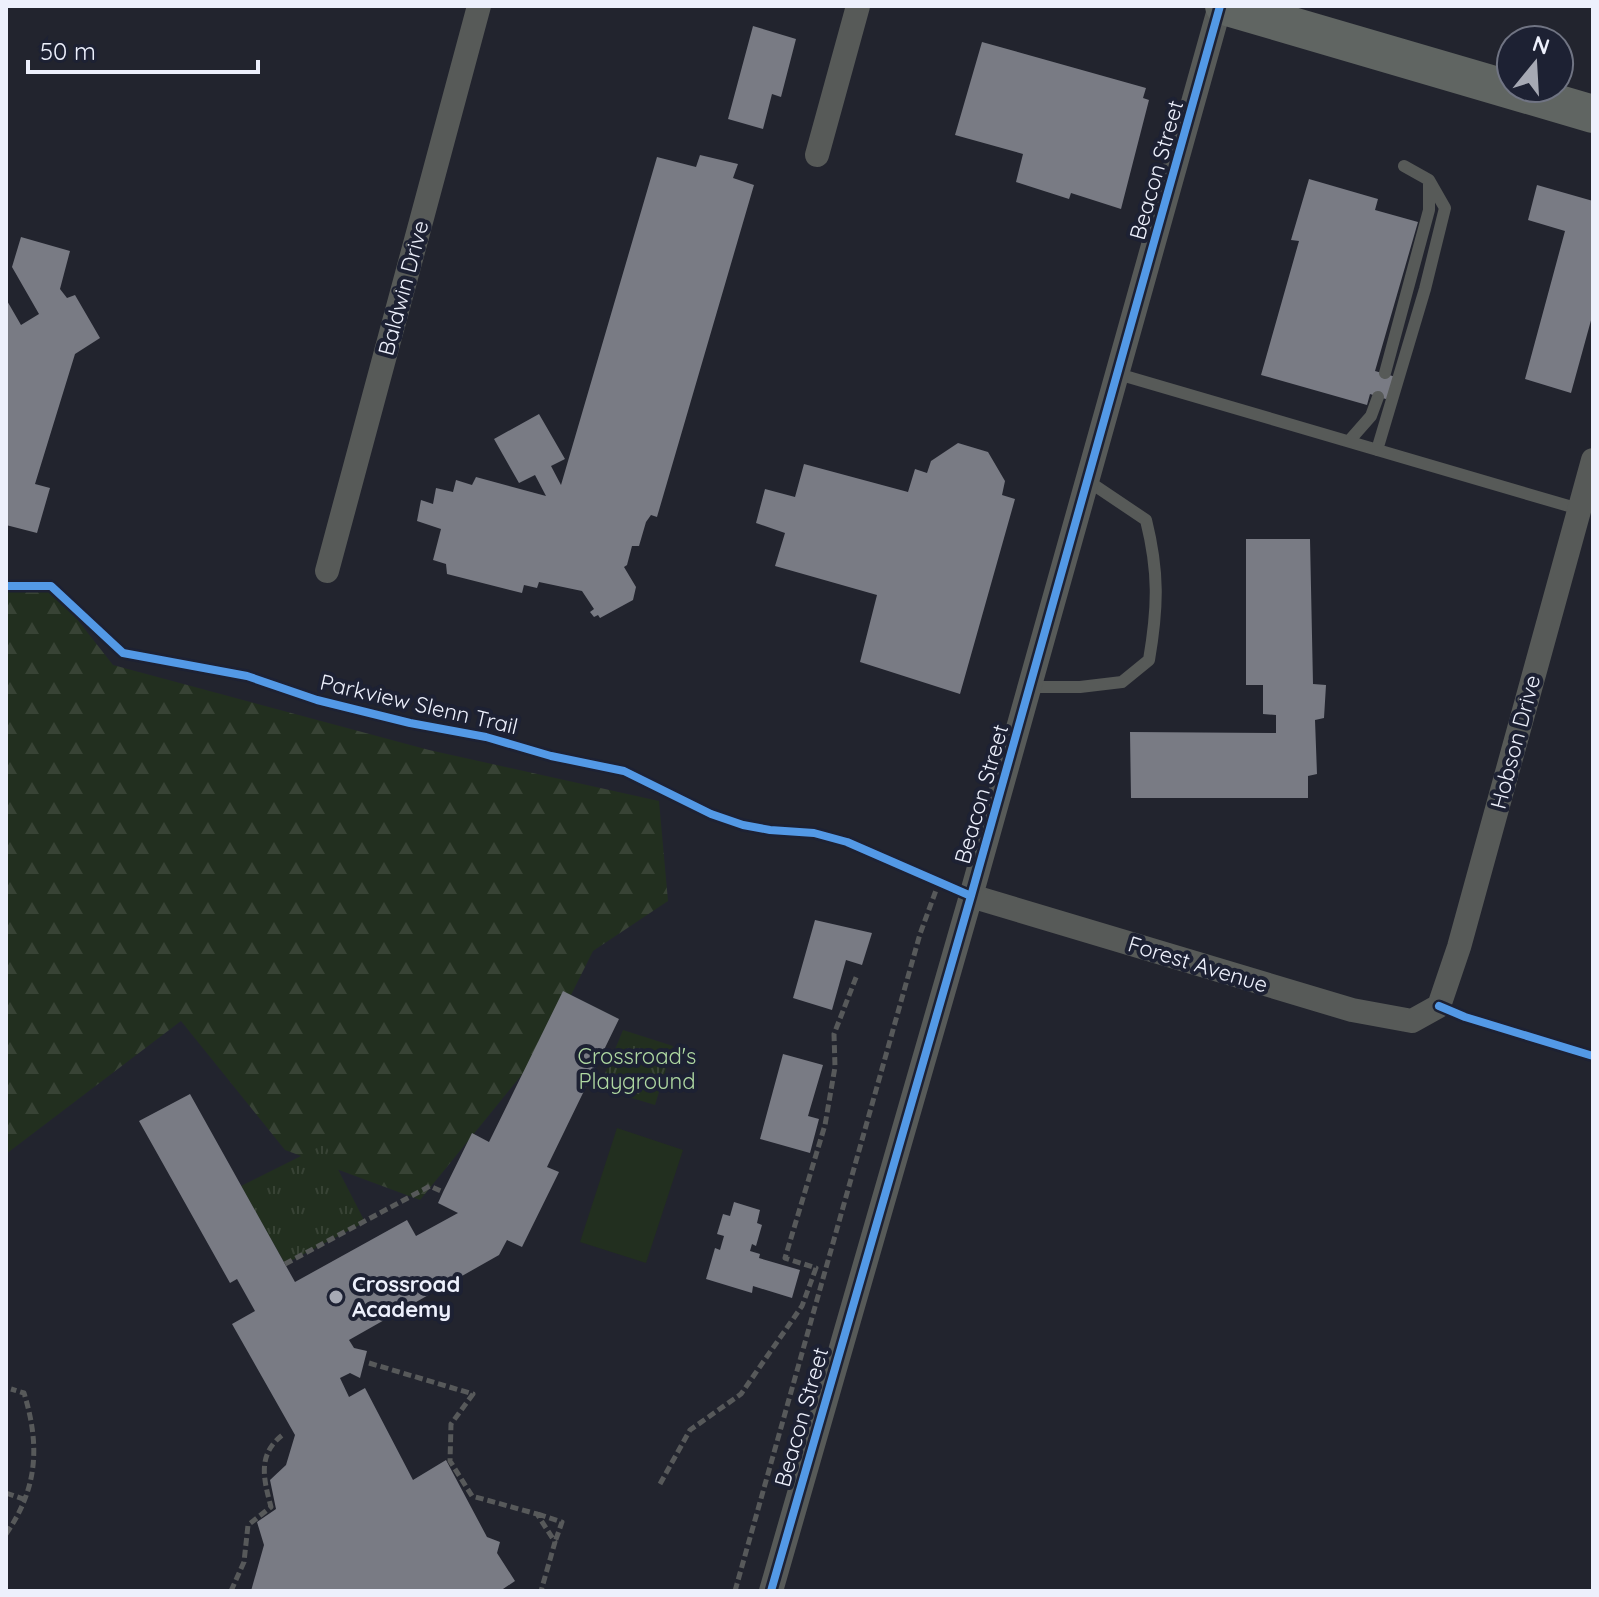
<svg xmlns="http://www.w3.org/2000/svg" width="1599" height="1597" font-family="Quicksand,sans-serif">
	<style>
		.grass { fill: #222f1f }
		.forest { fill: url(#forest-firs) }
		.park { fill: url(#park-tufts) }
		.building { fill: #797b84 }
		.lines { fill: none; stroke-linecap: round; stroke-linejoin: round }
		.path { stroke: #57595a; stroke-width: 5; stroke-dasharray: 8 4; stroke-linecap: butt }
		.lane { stroke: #575a58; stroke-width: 12 }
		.street { stroke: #575a58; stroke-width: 24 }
		.primary { stroke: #606562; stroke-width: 38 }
		.cycleway-casing { stroke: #1d2133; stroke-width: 13 }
		.cycleway { stroke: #5399e6; stroke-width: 8 }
		.poi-dot { fill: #a6a9b4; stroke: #1d2133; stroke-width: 3 }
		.labels { text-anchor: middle; stroke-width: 8; stroke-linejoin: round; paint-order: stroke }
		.street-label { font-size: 22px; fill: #edf0fc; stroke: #1d2133 }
		.park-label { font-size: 22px; fill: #afd9a2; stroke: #1d2133 }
		.poi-label { font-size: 22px; font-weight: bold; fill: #edf0fc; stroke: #1d2133; text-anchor: start }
	</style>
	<defs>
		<pattern id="forest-firs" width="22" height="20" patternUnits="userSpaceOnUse" patternTransform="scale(2)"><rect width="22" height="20" fill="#222f1f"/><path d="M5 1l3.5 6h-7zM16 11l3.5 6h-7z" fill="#384335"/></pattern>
		<pattern id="park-tufts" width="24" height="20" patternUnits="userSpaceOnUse" patternTransform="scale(2)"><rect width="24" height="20" fill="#222f1f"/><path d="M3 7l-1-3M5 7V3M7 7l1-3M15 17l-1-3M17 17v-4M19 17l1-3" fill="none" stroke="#384335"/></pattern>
	</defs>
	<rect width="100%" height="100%" fill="#22242e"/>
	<path class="grass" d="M 617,1128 L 683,1150 L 646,1263 L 580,1242 Z"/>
	<path class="forest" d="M 6,586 L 51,586 L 113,665 L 429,750 L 659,801 L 668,901 L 593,951 L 546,1045 L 420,1200 L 285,1150 L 181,1021 L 6,1154 Z"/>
	<path class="park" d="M 623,1030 L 673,1046 L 655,1105 L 599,1088 Z
		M 325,1144 L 365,1222 L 285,1264 L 241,1186 Z"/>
	<path class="building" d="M 753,26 L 796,39 L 781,97 L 772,94 L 763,129 L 728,119 Z
		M 982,42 L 1146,88 L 1143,98 L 1149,100 L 1121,209 L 1071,193 L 1069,199 L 1016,182 L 1023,154 L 955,135 Z
		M 700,155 L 738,164 L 733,178 L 754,185 L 657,517 L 651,515 L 646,522 L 639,546 L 632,546 L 627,565 L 624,567 L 636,587 L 633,600 L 600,618 L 598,615 L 594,617 L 590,612 L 594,609 L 582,591 L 539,582 L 537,588 L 524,585 L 522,593 L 447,574 L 446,564 L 433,560 L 441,529 L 417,521 L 421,500 L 433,504 L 436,488 L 453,492 L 456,480 L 472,485 L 476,477 L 546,496 L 535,475 L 519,483 L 494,439 L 539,414 L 565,459 L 551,466 L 561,485 L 657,157 L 696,167 Z
		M 1309,179 L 1378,199 L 1375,210 L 1418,222 L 1375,371 L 1396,377 L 1389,400 L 1370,394 L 1367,405 L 1261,375 L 1299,241 L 1291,240 Z
		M 1537,185 L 1593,201 L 1593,313 L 1571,393 L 1525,379 L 1565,231 L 1528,220 Z
		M 21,237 L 70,251 L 60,289 L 67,298 L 75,295 L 100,338 L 75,354 L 35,484 L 50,488 L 37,533 L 6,525 L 6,299 L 21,325 L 39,314 L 12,267 Z
		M 958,443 L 988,452 L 1005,481 L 1002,495 L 1015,499 L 960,694 L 860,662 L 877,595 L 775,566 L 785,533 L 756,523 L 765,489 L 795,497 L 804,464 L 908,492 L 915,469 L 927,473 L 931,461 Z
		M 1246,539 L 1310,539 L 1313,684 L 1326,685 L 1324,718 L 1315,720 L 1317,774 L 1308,776 L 1308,798 L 1131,798 L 1130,732 L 1276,733 L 1276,715 L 1263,714 L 1263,685 L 1246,685 Z
		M 815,920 L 872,933 L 862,965 L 846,960 L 832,1010 L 793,998 Z
		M 563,991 L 619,1019 L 547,1167 L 559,1172 L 522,1247 L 507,1240 L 499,1255 L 349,1340 L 354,1348 L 367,1351 L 360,1378 L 350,1373 L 340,1378 L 349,1397 L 365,1388 L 413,1480 L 446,1460 L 487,1537 L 500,1542 L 497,1553 L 515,1581 L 500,1591 L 251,1591 L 264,1545 L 257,1522 L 276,1509 L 270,1480 L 286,1465 L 295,1435 L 232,1324 L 255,1311 L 237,1279 L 230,1283 L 139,1121 L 190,1094 L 295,1282 L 407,1220 L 416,1236 L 458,1213 L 438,1203 L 443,1192 L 472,1133 L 489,1142 Z
		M 783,1054 L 823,1065 L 808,1116 L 819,1119 L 810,1153 L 760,1139 Z
		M 734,1202 L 760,1210 L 757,1223 L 762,1225 L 756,1246 L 752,1244 L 750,1251 L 760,1254 L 759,1258 L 800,1270 L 792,1298 L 753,1286 L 752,1293 L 706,1279 L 715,1248 L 720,1250 L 724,1236 L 717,1234 L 723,1214 L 730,1216 Z"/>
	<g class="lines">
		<path class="path" d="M 285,1264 L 430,1186 L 443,1192
			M 369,1363 L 473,1394 L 451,1424 L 450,1461 L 472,1496 L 537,1514 L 555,1542 L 541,1591
			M 660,1484 L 690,1430 L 741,1394 L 802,1306 L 816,1268 L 785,1258 L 825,1125 L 835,1067 L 834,1034 L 857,975
			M 6,1493 L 26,1500
			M 538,1514 L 562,1522 L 555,1542
			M 6,1534 C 38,1488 40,1445 24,1393 L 11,1389
			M 231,1591 L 244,1562 L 248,1525 L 271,1507 C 263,1477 257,1453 285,1433
			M 735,1591 L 920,934 L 939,882"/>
		<path class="lane" d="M 1385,373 L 1429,210 L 1429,182
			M 1118,374 L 1579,509
			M 1349,441 L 1371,416 L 1378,397
			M 1377,450 L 1425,289 L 1445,208 L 1429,180 L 1404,166
			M 1030,687 L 1080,687 L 1122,682 L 1149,660 C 1158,607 1159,572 1146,520 L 1088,481"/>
		<path class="street" d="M 817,155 L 858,6
			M 327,571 L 479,6
			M 971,896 L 1352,1010 L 1412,1021 L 1439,1006 L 1459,947 L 1593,460
			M 771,1591 L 971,896 L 1220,6"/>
		<path class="primary" d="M 1224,6 L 1593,114"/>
		<g class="cycleway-casing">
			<path id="cycleway" d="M 6,586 L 51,586 L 123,653 L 247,676 L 317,700 L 410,723 L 486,737 L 551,756 L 624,771 L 711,814 L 743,825 L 770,830 L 814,833 L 847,842 L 971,896
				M 1439,1006 L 1465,1017 L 1593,1056
				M 771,1591 L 971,896 L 1220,6"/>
		</g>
		<use href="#cycleway" class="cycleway"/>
	</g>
	<circle class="poi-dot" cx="336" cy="1297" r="8"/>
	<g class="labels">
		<g class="street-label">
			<text transform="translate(1156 170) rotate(-74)" y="8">Beacon Street</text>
			<text transform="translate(403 288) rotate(-75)" y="8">Baldwin Drive</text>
			<text transform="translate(419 704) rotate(13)" y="8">Parkview Slenn Trail</text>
			<text transform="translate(1515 742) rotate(-75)" y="8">Hobson Drive</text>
			<text transform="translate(981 794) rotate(-74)" y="8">Beacon Street</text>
			<text transform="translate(1198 964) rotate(17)" y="8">Forest Avenue</text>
			<text transform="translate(801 1417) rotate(-74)" y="8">Beacon Street</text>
		</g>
		<g class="park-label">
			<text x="637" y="1064">Crossroad's<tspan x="637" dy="25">Playground</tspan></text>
		</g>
		<g class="poi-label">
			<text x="352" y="1292">Crossroad<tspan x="352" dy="25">Academy</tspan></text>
		</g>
	</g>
	<rect width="1599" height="1597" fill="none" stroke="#edf0fc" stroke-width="16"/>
	<g transform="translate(1535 64) rotate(18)"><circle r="38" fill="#1d2133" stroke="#707483" stroke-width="2"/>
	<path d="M0-6L14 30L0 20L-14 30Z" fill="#a6a9b4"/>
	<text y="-12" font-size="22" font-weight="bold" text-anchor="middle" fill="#edf0fc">N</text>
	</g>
	<path d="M28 60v12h230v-12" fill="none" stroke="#edf0fc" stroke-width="4"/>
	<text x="40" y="60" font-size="24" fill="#edf0fc" stroke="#1d2133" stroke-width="6" paint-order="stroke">50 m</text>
</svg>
